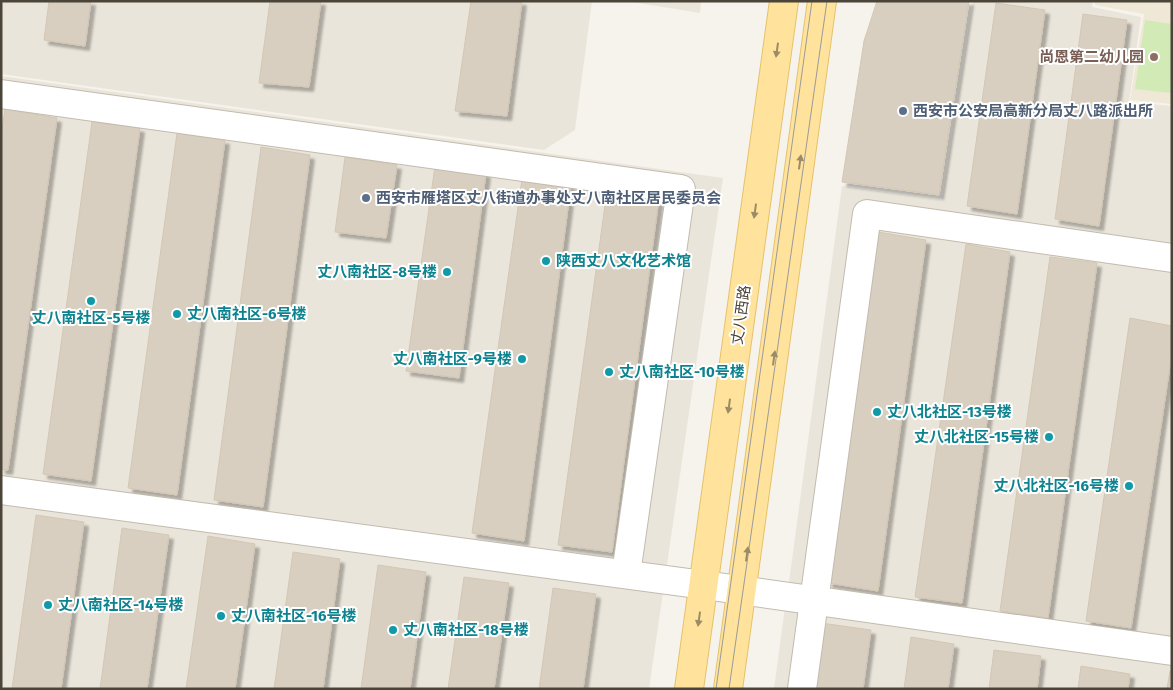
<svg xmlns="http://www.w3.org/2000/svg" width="1173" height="690" font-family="'Fira Sans','Noto Sans SC',sans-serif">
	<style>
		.residential { fill: #eae5da }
		.education { fill: #efe8d6 }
		.green { fill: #d2eab5 }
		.building { fill: #d8cfc1; stroke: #d3c7b4; filter: url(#shadow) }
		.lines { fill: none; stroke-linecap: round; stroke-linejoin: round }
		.minor-casing { stroke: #c2bbae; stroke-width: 30 }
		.major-casing { stroke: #e6c16a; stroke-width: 30 }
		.minor { stroke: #fff; stroke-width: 28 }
		.major { stroke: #ffe39c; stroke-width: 28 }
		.tram { stroke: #9a9a9a; stroke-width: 1 }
		.oneway { fill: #9c8c66 }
		.education-dot { fill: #8d6e63; stroke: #fff; stroke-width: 2 }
		.service-dot { fill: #5c6f8a; stroke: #fff; stroke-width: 2 }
		.culture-dot { fill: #0f9aa8; stroke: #fff; stroke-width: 2 }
		.labels { text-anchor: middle; stroke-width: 4; stroke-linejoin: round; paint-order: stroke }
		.education-label { font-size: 15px; font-weight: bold; fill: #785e54; stroke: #fff; text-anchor: end }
		.service-label { font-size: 15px; font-weight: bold; fill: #4e5e75; stroke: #fff; text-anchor: start }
		.culture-label { font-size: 15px; font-weight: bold; fill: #0d838f; stroke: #fff; text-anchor: start }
		.street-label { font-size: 15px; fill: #4b4439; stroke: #fff }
	</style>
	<defs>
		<filter id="shadow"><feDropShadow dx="4.5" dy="4.5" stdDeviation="1" flood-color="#0004"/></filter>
	</defs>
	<rect width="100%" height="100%" fill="#f6f3ec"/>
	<path class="residential" d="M 1,1 L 592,1 L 575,130 L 544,150 L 1,74 Z
		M 626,1 L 701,1 L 700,13 Z
		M 973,1 L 1093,1 L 1092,7 L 1141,17 L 1129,102 L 1172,106 L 1172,643 L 788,590 L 842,186 L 942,200 Z
		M 1,76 L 723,178 L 649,689 L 1,689 Z
		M 787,592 L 1172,646 L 1172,689 L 774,689 Z"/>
	<path class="education" d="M 1095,1 L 1172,1 L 1172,104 L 1130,100 L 1144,14 L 1095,5 Z"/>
	<path class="green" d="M 1145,20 L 1172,24 L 1172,85 L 1171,93 L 1135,89 Z"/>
	<path class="building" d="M 49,1 L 91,1 L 85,46 L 44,40 Z
		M 270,1 L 321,1 L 309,87 L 259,83 Z
		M 471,1 L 522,1 L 507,116 L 455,111 Z
		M 877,1 L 969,1 L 939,195 L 842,182 L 864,41 Z
		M 996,3 L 1045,10 L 1017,214 L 967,206 Z
		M 1083,14 L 1127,20 L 1099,226 L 1055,219 Z
		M 5,109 L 57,118 L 8,470 L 1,469 L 1,135 Z
		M 92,122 L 140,128 L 91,481 L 43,474 Z
		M 177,133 L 225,140 L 177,495 L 128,488 Z
		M 261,147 L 310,155 L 263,507 L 214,500 Z
		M 345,157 L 397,165 L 386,238 L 335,232 Z
		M 435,166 L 486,173 L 459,378 L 406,371 Z
		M 522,179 L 571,185 L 524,541 L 472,533 Z
		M 607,191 L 659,198 L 612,552 L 558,545 Z
		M 878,232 L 926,240 L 878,591 L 828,583 Z
		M 966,244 L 1010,252 L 962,603 L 915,597 Z
		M 1050,257 L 1097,263 L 1048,618 L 1000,611 Z
		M 1130,318 L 1172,326 L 1172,352 L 1131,628 L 1086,621 Z
		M 36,515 L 84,522 L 61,689 L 12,689 Z
		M 122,528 L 169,535 L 147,689 L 100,689 Z
		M 208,536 L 255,544 L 235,689 L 186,689 Z
		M 293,552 L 340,559 L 323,689 L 274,689 Z
		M 378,565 L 426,572 L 410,689 L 361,689 Z
		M 464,577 L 509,583 L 494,689 L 448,689 Z
		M 553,588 L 596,594 L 583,689 L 539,689 Z
		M 821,623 L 871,630 L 863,689 L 812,689 Z
		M 911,637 L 954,644 L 948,689 L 904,689 Z
		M 994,650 L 1041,656 L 1037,689 L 989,689 Z
		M 1081,666 L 1130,674 L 1128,689 L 1078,689 Z
		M 1170,671 L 1172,672 L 1172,689 L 1167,689 Z"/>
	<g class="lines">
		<g class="minor-casing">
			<path id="minor" d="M 1,94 L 681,189 L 626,574
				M 1,490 L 704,585 L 1172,651
				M 802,689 L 867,214 L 1172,258"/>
		</g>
		<g class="major-casing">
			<path id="major" d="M 689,689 L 784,1
				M 728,689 L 822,1"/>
		</g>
		<use href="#minor" class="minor"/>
		<use href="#major" class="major"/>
		<path class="tram" d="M 716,689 L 812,1
			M 729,689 L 827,1"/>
	</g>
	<defs><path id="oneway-solid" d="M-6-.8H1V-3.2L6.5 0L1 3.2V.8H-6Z" transform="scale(1.25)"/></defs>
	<g class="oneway">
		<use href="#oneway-solid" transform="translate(777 50) rotate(98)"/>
		<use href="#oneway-solid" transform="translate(800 162) rotate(-82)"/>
		<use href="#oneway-solid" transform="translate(755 211) rotate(98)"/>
		<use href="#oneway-solid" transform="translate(774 358) rotate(-82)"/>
		<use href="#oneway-solid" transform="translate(729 406) rotate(98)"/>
		<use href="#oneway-solid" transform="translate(747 554) rotate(-82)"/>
		<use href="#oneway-solid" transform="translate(699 619) rotate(98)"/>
	</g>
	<circle class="education-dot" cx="1154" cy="57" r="5"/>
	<g class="service-dot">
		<circle cx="903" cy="111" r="5"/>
		<circle cx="366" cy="198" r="5"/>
	</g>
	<g class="culture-dot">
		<circle cx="546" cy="261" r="5"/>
		<circle cx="447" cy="272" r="5"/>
		<circle cx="91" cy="301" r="5"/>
		<circle cx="177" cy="314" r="5"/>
		<circle cx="522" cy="359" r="5"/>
		<circle cx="609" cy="372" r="5"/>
		<circle cx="877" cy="412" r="5"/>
		<circle cx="1049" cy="437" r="5"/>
		<circle cx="1129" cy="486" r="5"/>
		<circle cx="48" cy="605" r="5"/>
		<circle cx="221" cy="616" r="5"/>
		<circle cx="393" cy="630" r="5"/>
	</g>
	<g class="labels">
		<g class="education-label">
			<text x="1144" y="62">尚恩第二幼儿园</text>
		</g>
		<g class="service-label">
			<text x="913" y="116">西安市公安局高新分局丈八路派出所</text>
			<text x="376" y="203">西安市雁塔区丈八街道办事处丈八南社区居民委员会</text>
		</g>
		<g class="culture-label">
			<text x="556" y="266">陕西丈八文化艺术馆</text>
			<text x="437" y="277" text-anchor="end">丈八南社区-8号楼</text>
			<text x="187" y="319">丈八南社区-6号楼</text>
			<text x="91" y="323" text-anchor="middle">丈八南社区-5号楼</text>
			<text x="512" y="364" text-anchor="end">丈八南社区-9号楼</text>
			<text x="619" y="377">丈八南社区-10号楼</text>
			<text x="887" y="417">丈八北社区-13号楼</text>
			<text x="1039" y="442" text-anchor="end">丈八北社区-15号楼</text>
			<text x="1119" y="491" text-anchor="end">丈八北社区-16号楼</text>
			<text x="58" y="610">丈八南社区-14号楼</text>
			<text x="231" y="621">丈八南社区-16号楼</text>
			<text x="403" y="635">丈八南社区-18号楼</text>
		</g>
		<g class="street-label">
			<text transform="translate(741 315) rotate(-82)" y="5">丈八西路</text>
		</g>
	</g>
	<rect width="1173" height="690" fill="none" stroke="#4b4439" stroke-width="5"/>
</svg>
